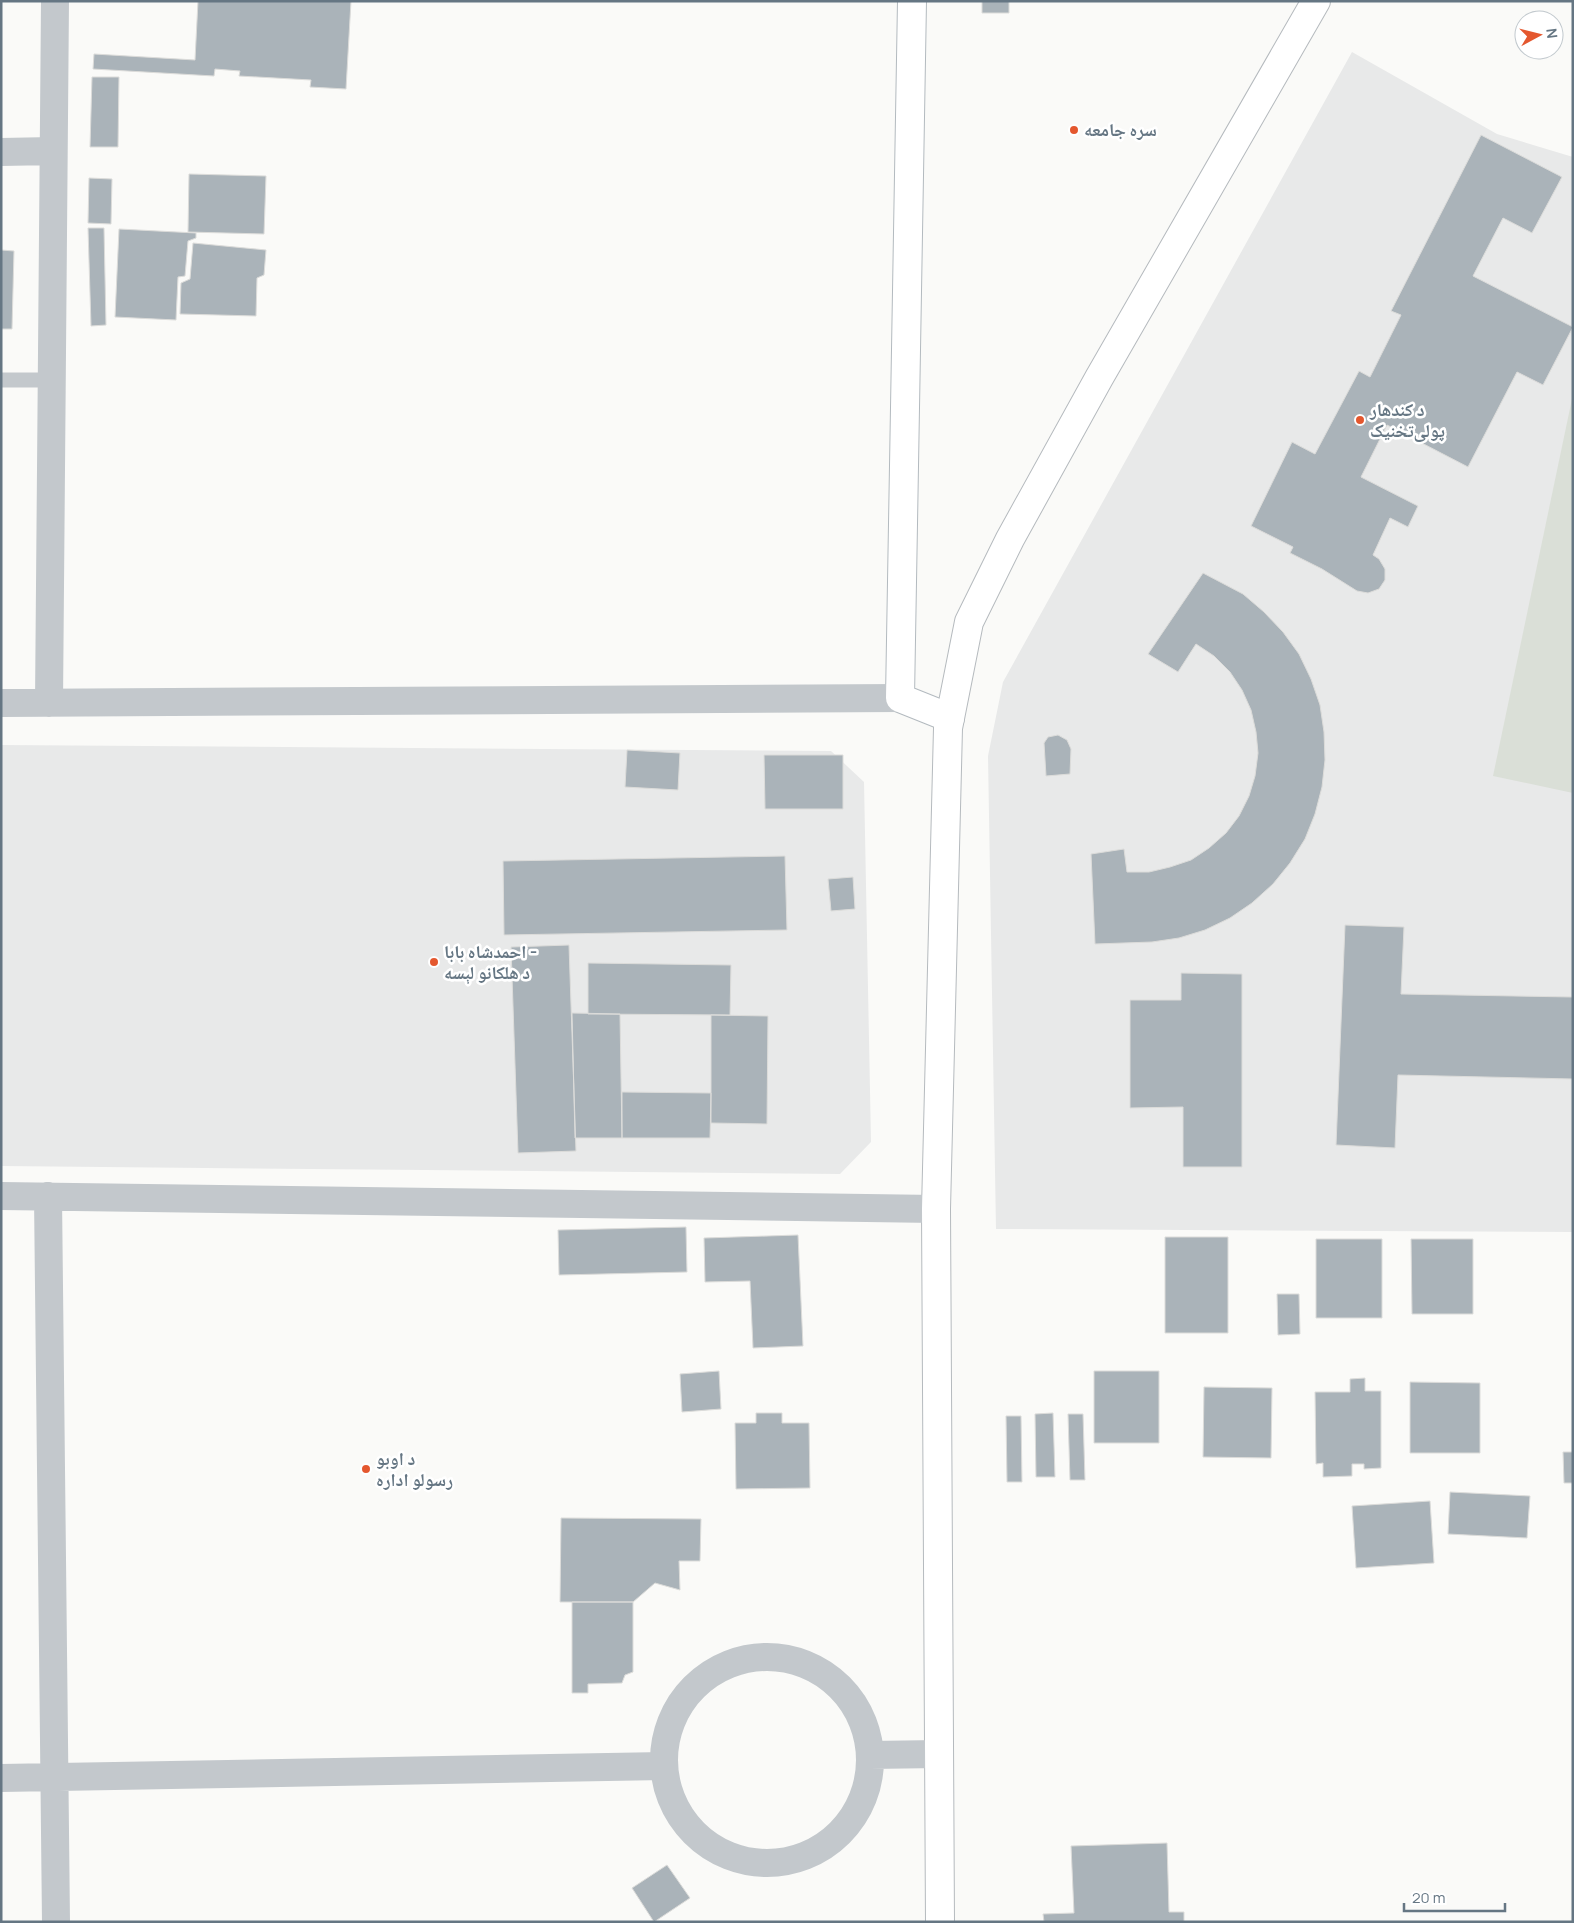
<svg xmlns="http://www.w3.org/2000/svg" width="1574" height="1923" font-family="Manrope,'Noto Naskh Arabic',sans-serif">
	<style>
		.built { fill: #e8e9e9 }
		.green { fill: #dadfd7 }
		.building { fill: #aab3b9; stroke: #dcdcda }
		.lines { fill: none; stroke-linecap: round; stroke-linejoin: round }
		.secondary-casing { stroke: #b3babf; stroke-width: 30 }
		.primary-casing { stroke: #b5babe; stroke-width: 30 }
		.lane { stroke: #c3c8cc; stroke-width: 15 }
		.street { stroke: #c3c8cc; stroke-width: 28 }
		.secondary { stroke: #fff; stroke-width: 28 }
		.primary { stroke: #fff; stroke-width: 28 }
		.poi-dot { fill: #e4572e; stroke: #fff; stroke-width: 2 }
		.labels { text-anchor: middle; stroke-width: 5; stroke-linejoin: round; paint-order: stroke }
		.poi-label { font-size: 18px; font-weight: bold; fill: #657683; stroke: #fff; text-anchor: start }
	</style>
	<rect width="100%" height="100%" fill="#fafaf8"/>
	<path class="built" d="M 1352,52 L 1497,134 L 1573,157 L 1573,1232 L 996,1229 L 988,756 L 1003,682 Z
		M 1,745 L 831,751 L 864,782 L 871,1142 L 840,1174 L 1,1166 Z"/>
	<path class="green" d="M 1573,394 L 1573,793 L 1493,776 Z"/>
	<path class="building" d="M 198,1 L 351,1 L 346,89 L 310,87 L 311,80 L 239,76 L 240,71 L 215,69 L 214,76 L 93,69 L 94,54 L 195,60 Z
		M 982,1 L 1009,1 L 1009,13 L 982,13 Z
		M 92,77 L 119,77 L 118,147 L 90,147 Z
		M 1481,135 L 1562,177 L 1532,233 L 1503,218 L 1473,276 L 1573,327 L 1543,385 L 1517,372 L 1468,467 L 1387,425 L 1361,477 L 1418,506 L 1408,527 L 1390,518 L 1373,555 L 1379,559 L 1385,569 L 1385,580 L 1379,589 L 1368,593 L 1357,591 L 1322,569 L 1290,553 L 1293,547 L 1251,526 L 1292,442 L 1315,454 L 1359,371 L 1370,377 L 1401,315 L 1391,311 Z
		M 189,174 L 266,176 L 264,234 L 188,232 Z
		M 89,178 L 112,179 L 111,224 L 88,223 Z
		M 88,228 L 104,228 L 106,325 L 91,326 Z
		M 119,229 L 196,233 L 196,238 L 188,241 L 185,276 L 178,277 L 176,320 L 115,317 Z
		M 193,243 L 266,250 L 264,275 L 257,278 L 256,316 L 180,314 L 181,283 L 190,279 Z
		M 1,250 L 14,251 L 12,329 L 1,329 Z
		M 1203,573 L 1243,594 L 1264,612 L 1283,632 L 1299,654 L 1311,679 L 1320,705 L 1324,732 L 1325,760 L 1322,787 L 1315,814 L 1305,839 L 1290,863 L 1273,884 L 1252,903 L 1230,918 L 1205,930 L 1179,938 L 1152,942 L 1095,944 L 1091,854 L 1124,849 L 1127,872 L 1149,872 L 1170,867 L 1191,860 L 1209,848 L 1226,833 L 1239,816 L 1249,796 L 1255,776 L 1258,753 L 1256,732 L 1251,710 L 1242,690 L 1230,672 L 1214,656 L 1196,644 L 1178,672 L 1148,654 Z
		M 1058,735 L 1067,740 L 1071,749 L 1070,774 L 1046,776 L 1044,743 L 1048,737 Z
		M 627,750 L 680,753 L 678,790 L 625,787 Z
		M 764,755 L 843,755 L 843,809 L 765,809 Z
		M 785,856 L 787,930 L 504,935 L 503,861 Z
		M 853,877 L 855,909 L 831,911 L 828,879 Z
		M 1345,925 L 1404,927 L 1401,994 L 1573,997 L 1573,1079 L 1398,1075 L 1395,1148 L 1336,1145 Z
		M 569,945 L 576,1151 L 518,1153 L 511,947 Z
		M 588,963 L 731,965 L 730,1015 L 588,1014 Z
		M 1181,973 L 1242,974 L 1242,1167 L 1183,1167 L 1183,1107 L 1130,1108 L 1130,1000 L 1181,1000 Z
		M 572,1013 L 620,1014 L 622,1138 L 575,1138 Z
		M 711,1015 L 768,1016 L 767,1124 L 711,1123 Z
		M 622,1092 L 711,1093 L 710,1138 L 622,1138 Z
		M 686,1227 L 687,1272 L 559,1275 L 558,1230 Z
		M 798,1235 L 803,1346 L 753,1348 L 750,1281 L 705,1282 L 704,1238 Z
		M 1165,1237 L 1228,1237 L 1228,1333 L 1165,1333 Z
		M 1316,1239 L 1382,1239 L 1382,1318 L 1316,1318 Z
		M 1411,1239 L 1473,1239 L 1473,1314 L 1412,1314 Z
		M 1277,1294 L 1299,1294 L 1300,1334 L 1278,1335 Z
		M 719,1371 L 721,1409 L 682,1412 L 680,1374 Z
		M 1094,1371 L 1159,1371 L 1159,1443 L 1094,1443 Z
		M 1365,1378 L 1365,1391 L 1381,1391 L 1381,1468 L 1364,1469 L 1364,1464 L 1352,1464 L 1352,1476 L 1323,1477 L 1323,1463 L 1316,1464 L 1315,1392 L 1350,1392 L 1350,1379 Z
		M 1410,1382 L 1480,1383 L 1480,1453 L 1410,1453 Z
		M 1204,1387 L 1272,1388 L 1271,1458 L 1203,1457 Z
		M 756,1413 L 782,1413 L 782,1423 L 809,1423 L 810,1488 L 736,1489 L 735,1423 L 756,1423 Z
		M 1053,1413 L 1055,1477 L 1036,1477 L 1035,1414 Z
		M 1068,1414 L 1083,1414 L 1085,1480 L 1070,1480 Z
		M 1006,1416 L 1021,1416 L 1022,1482 L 1007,1482 Z
		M 1563,1452 L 1573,1452 L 1573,1483 L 1564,1483 Z
		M 1450,1492 L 1530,1496 L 1527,1538 L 1448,1534 Z
		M 1430,1501 L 1434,1563 L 1356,1568 L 1352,1506 Z
		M 561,1518 L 701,1519 L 700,1561 L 679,1561 L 680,1590 L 655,1583 L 633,1602 L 560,1602 Z
		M 572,1602 L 633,1602 L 633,1672 L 625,1675 L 622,1683 L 588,1684 L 588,1693 L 572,1693 Z
		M 1167,1843 L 1169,1912 L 1184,1912 L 1184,1922 L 1044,1922 L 1043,1914 L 1074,1913 L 1071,1846 Z
		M 667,1865 L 690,1898 L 654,1922 L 632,1888 Z"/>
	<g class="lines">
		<g class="secondary-casing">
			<path id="secondary" d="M 912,1 L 900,698 L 950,718"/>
		</g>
		<g class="primary-casing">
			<path id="primary" d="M 940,1922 L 936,1209 L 948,728 L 950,718 L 969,622 L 1010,539 L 1099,378 L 1316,1"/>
		</g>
		<path class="lane" d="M 1,380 L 52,380"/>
		<path class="street" d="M 1,152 L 53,151
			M 1,703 L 900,698
			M 49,703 L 55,1
			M 1,1196 L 936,1209
			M 48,1196 L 56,1922
			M664 1760a103 103 0 1 1 206 0a103 103 0 1 1-206 0Z
			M 870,1755 L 939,1754
			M 1,1778 L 664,1766"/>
		<use href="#secondary" class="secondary"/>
		<use href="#primary" class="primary"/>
	</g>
	<g class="poi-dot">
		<circle cx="1074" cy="130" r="5"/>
		<circle cx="1360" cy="420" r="5"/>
		<circle cx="434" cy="962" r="5"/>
		<circle cx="366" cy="1469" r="5"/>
	</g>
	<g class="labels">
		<g class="poi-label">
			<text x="1084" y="136">سره جامعه</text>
			<text x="1370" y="416">د کندهار<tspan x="1370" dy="21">پولی‌تخنیک</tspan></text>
			<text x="444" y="958">احمدشاه بابا -<tspan x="444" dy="21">د هلکانو لېسه</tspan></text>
			<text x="376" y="1465">د اوبو<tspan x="376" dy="21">رسولو اداره</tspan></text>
		</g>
	</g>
	<rect width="1574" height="1923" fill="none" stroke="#657683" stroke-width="5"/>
	<g transform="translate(1539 35) rotate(83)"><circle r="24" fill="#ffffff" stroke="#c1c8cd"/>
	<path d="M0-4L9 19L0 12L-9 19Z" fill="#e4572e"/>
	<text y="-8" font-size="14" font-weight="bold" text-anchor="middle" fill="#657683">N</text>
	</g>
	<path d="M1404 1903v8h101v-8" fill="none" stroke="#657683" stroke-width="2.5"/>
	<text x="1412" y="1903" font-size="15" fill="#657683" stroke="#ffffff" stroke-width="4" paint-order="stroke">20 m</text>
</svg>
